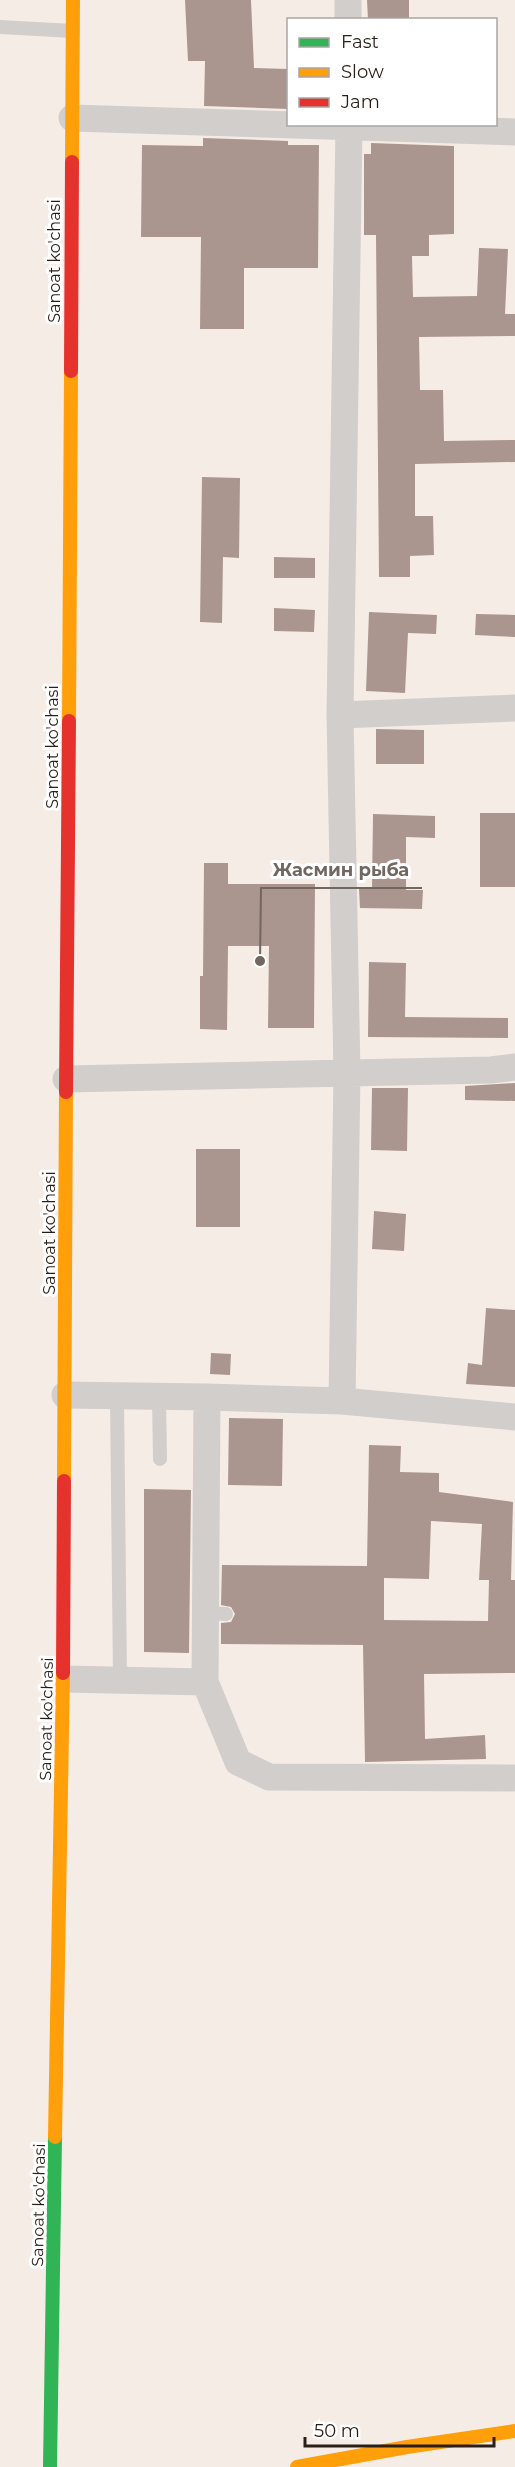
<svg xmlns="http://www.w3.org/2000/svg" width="515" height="2467" font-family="Montserrat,sans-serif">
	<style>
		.building { fill: #aa968f; fill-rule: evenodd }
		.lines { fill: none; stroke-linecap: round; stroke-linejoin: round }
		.lane { stroke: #d1cecc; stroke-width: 14 }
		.street { stroke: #d1cecc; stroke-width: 27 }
		.fast { stroke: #30b455; stroke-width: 14 }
		.slow { stroke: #ff9f0a; stroke-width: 14 }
		.jam { stroke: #e5322d; stroke-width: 14 }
		.labels { text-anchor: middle; stroke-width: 6; stroke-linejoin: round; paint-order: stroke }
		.street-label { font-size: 16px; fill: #291f18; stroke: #fff }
		.leader { fill: none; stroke: #716760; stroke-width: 2 }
		.callout-dot { fill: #716760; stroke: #fff; stroke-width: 2 }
		.callout-label { font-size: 18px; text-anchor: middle; font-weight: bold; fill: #716760; stroke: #fff; stroke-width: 6; stroke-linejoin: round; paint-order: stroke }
	</style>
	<rect width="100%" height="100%" fill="#f6ece6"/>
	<path class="building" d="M 185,0 L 251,0 L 254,68 L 288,69 L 288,109 L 204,106 L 205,61 L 188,61 Z
		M 367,0 L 409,0 L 409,20 L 368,20 Z
		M 203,138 L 288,141 L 288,145 L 319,145 L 318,268 L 244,268 L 244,329 L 200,329 L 201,237 L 141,237 L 142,145 L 203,146 Z
		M 371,143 L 454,146 L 454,234 L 429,235 L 429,256 L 412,256 L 413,297 L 477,296 L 479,248 L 508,249 L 505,314 L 515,314 L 515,336 L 419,337 L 420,390 L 443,390 L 444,441 L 515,440 L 515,462 L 415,464 L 415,516 L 433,516 L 434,555 L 410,556 L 410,577 L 379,577 L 376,235 L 364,235 L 364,154 L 371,154 Z
		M 202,477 L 240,478 L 239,558 L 223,557 L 222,623 L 200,622 Z
		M 274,557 L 315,558 L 315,578 L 274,578 Z
		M 274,608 L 315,610 L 314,632 L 274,631 Z
		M 369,612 L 437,615 L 436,634 L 408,633 L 405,693 L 366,691 Z
		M 476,614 L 515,615 L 515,637 L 475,635 Z
		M 376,729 L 424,730 L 424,764 L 376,764 Z
		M 480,813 L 515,813 L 515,887 L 480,887 Z
		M 373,814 L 435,816 L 435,838 L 406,837 L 406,890 L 423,890 L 422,909 L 360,908 L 359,889 L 372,889 Z
		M 204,863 L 228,863 L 228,884 L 315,884 L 314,1028 L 268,1028 L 269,946 L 228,946 L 227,1030 L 200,1029 L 200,976 L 203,976 Z
		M 369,962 L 406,963 L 405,1017 L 508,1018 L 508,1038 L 368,1037 Z
		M 515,1083 L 515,1101 L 465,1100 L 465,1086 Z
		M 372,1088 L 408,1088 L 407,1151 L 371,1150 Z
		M 196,1149 L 240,1149 L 240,1227 L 196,1227 Z
		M 374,1211 L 406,1214 L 404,1251 L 372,1249 Z
		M 486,1308 L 515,1310 L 515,1387 L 466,1384 L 468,1363 L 482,1365 Z
		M 211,1353 L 231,1354 L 230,1375 L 210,1374 Z
		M 229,1418 L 283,1419 L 282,1486 L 228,1485 Z
		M 369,1445 L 401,1446 L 400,1472 L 439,1473 L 439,1492 L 513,1502 L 511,1580 L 515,1580 L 515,1673 L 424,1674 L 425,1739 L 485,1735 L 486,1759 L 365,1762 L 363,1645 L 221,1644 L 221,1623 L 231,1622 L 235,1614 L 231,1607 L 221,1605 L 222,1565 L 367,1566 ZM 431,1521 L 482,1524 L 479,1580 L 489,1580 L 488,1621 L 384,1620 L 384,1578 L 429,1579 Z
		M 144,1489 L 191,1490 L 189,1653 L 144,1652 Z"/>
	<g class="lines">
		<path class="lane" d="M 0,27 L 73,31
			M 117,1396 L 120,1680
			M 159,1397 L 160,1459
			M 206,1613 L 226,1614"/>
		<path class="street" d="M 348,0 L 348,20
			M 72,118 L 515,132
			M 340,715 L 515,708
			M 66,1079 L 491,1070 L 515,1067
			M 65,1395 L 207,1397
			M 342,1401 L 347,1073 L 340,715 L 349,124
			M 63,1679 L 205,1682 L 238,1762 L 269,1777 L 515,1778
			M 205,1682 L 207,1397 L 342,1401 L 515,1417"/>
		<path class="fast" d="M 50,2467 L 55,2137"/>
		<path class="slow" d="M 72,162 L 73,0
			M 69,721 L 71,371
			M 64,1481 L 66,1092
			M 55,2137 L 63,1673
			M 297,2467 L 407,2447 L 515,2431"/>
		<path class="jam" d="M 71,371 L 72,162
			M 66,1092 L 69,721
			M 63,1673 L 64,1481"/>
	</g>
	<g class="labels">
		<g class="street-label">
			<text transform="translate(54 261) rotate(-90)" y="6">Sanoat ko'chasi</text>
			<text transform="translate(52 747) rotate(-90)" y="6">Sanoat ko'chasi</text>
			<text transform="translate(49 1233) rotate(-90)" y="6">Sanoat ko'chasi</text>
			<text transform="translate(46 1719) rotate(-89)" y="6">Sanoat ko'chasi</text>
			<text transform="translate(38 2205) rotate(-89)" y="6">Sanoat ko'chasi</text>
		</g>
	</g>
	<path class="leader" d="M260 961L261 888H422"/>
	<circle class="callout-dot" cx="260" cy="961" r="6"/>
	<g class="callout-label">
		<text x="341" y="876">Жасмин рыба</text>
	</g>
	<rect x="287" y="18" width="210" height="108" fill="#ffffff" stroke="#a9a5a3" stroke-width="1.5"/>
	<rect x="299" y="38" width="30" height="9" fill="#30b455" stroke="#a9a5a3" stroke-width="1.5"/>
	<text x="341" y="48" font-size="18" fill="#291f18">Fast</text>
	<rect x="299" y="68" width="30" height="9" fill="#ff9f0a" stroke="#a9a5a3" stroke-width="1.5"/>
	<text x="341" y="78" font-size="18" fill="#291f18">Slow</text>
	<rect x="299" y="98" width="30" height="9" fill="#e5322d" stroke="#a9a5a3" stroke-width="1.5"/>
	<text x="341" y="108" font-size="18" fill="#291f18">Jam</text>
	<path d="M305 2437v9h189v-9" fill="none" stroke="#291f18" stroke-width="3"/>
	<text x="314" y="2437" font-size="18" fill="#291f18" stroke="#ffffff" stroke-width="4.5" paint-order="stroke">50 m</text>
</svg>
